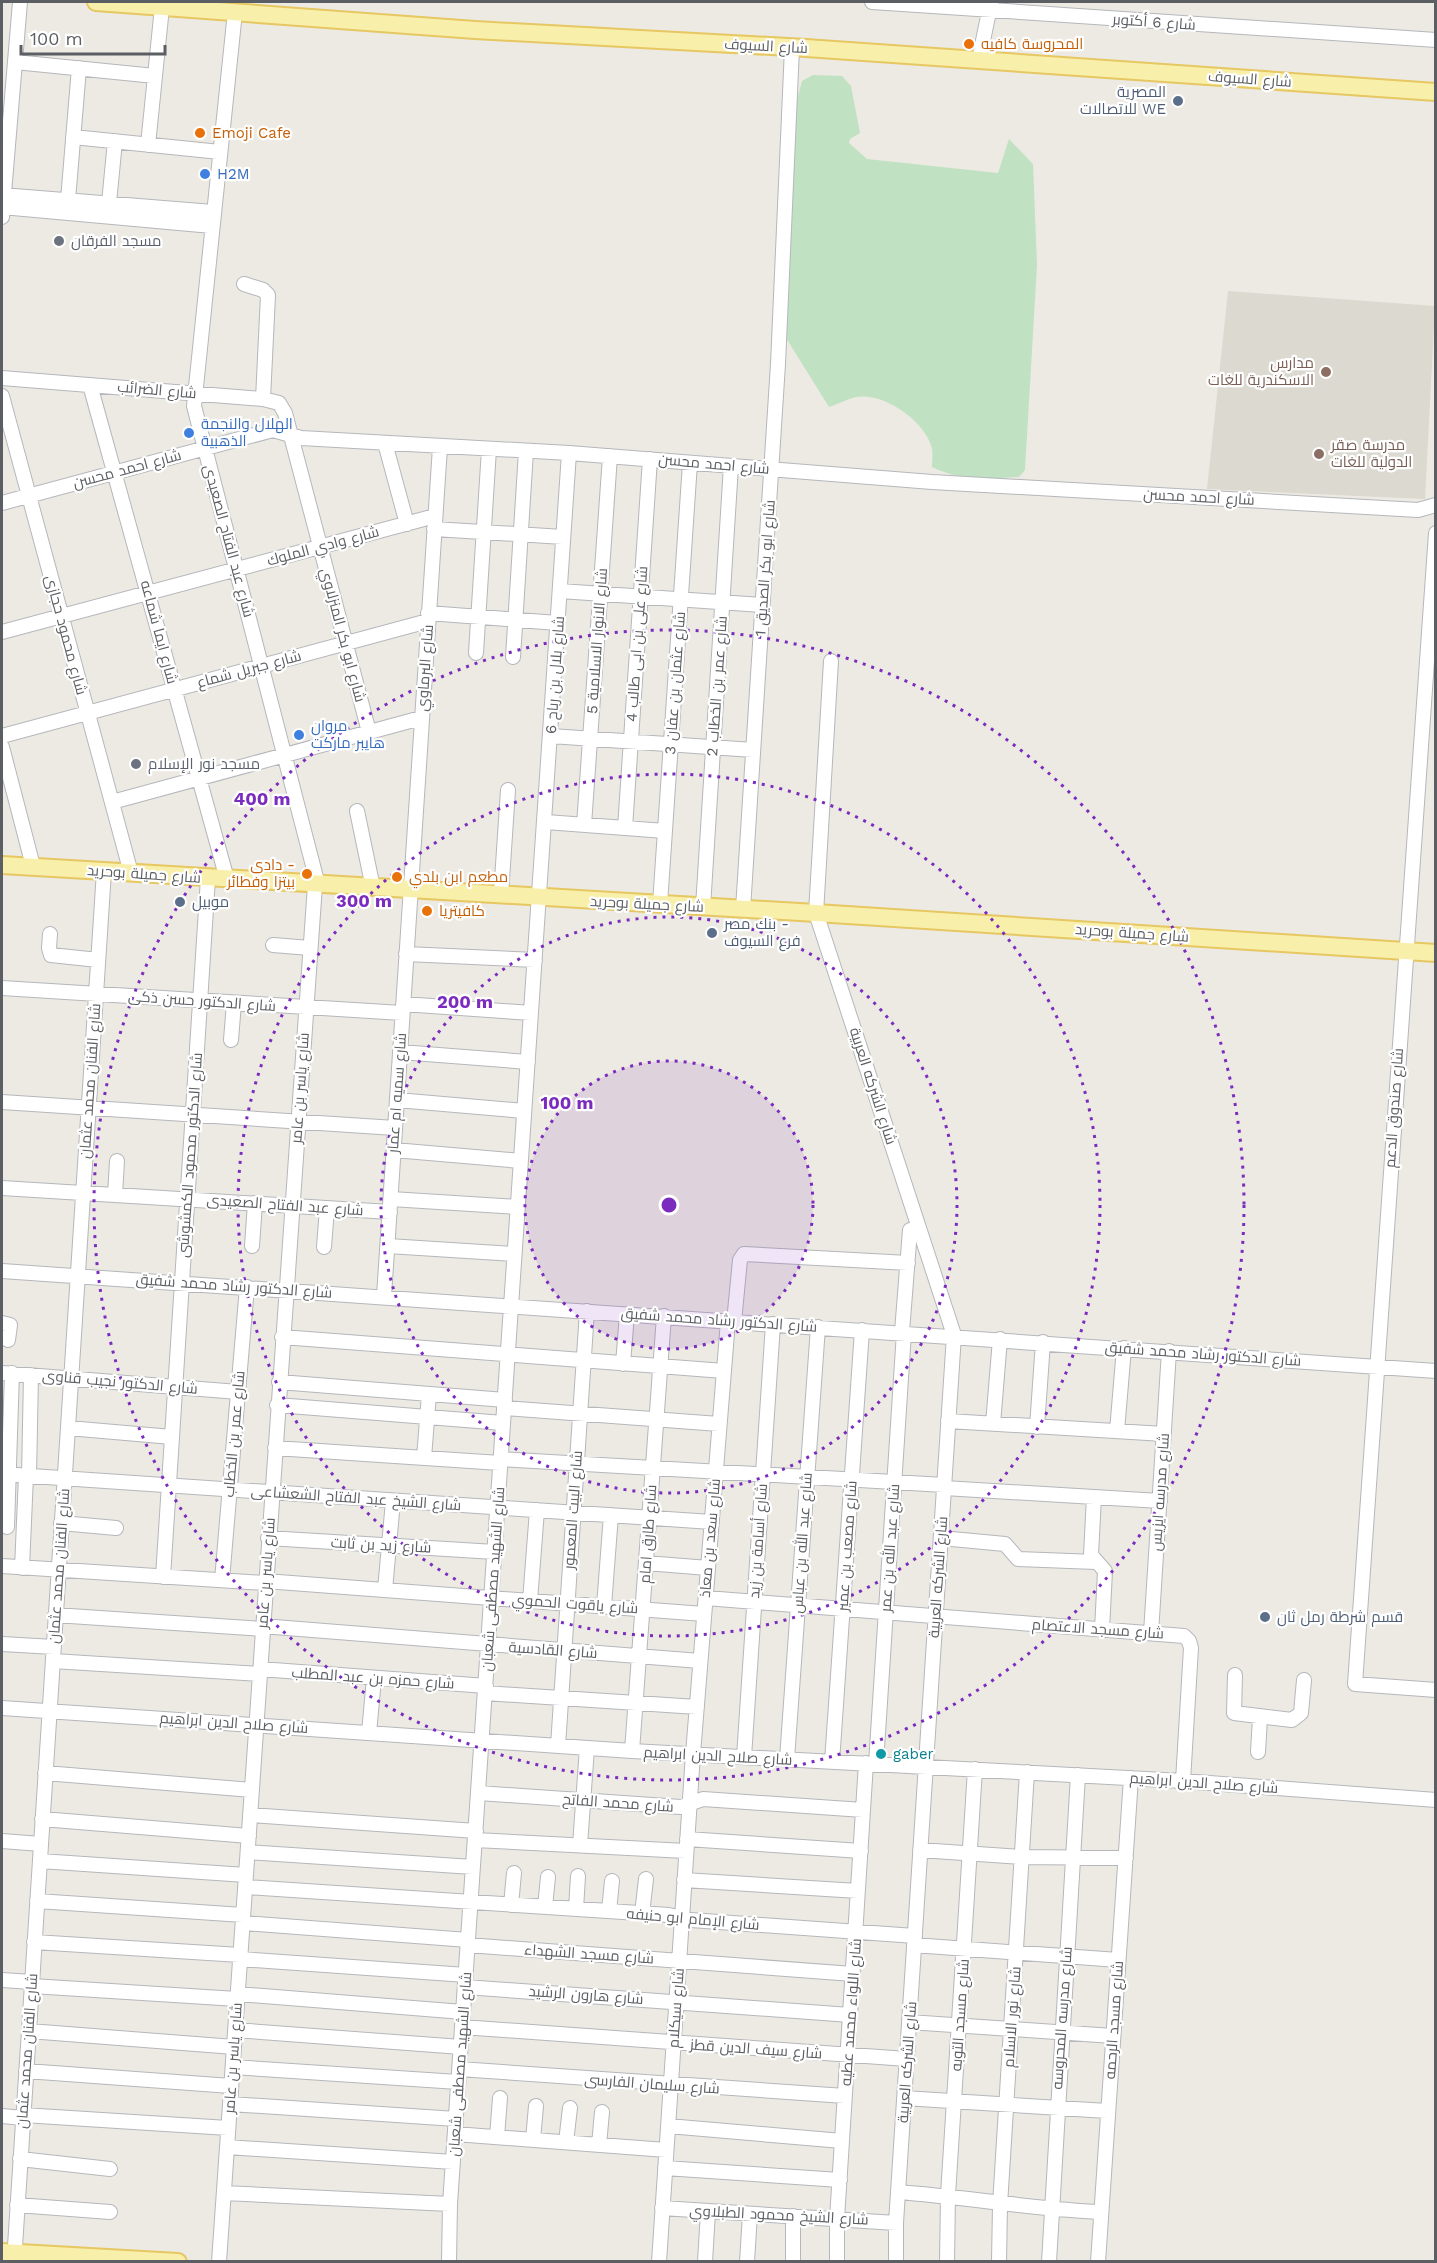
<svg xmlns="http://www.w3.org/2000/svg" width="1437" height="2263" font-family="'Work Sans',Cairo,sans-serif">
	<style>
		.education { fill: #dcd9d1 }
		.green { fill: #c0e2c2 }
		.lines { fill: none; stroke-linecap: round; stroke-linejoin: round }
		.minor-casing { stroke: #b5b7bc; stroke-width: 16 }
		.major-casing { stroke: #e6c762; stroke-width: 20 }
		.minor { stroke: #fff; stroke-width: 14 }
		.major { stroke: #f8efab; stroke-width: 16 }
		.ring { fill: none; stroke: #7b2cbf; stroke-width: 3; stroke-dasharray: 3 6 }
		.food-dot { fill: #e8710a; stroke: #fff; stroke-width: 2 }
		.service-dot { fill: #5c6f8a; stroke: #fff; stroke-width: 2 }
		.shop-dot { fill: #3f7fe0; stroke: #fff; stroke-width: 2 }
		.worship-dot { fill: #6b7280; stroke: #fff; stroke-width: 2 }
		.education-dot { fill: #8d6e63; stroke: #fff; stroke-width: 2 }
		.culture-dot { fill: #0f9aa8; stroke: #fff; stroke-width: 2 }
		.labels { text-anchor: middle; stroke-width: 4.5; stroke-linejoin: round; paint-order: stroke }
		.street-label { font-size: 15px; fill: #5b5e62; stroke: #fff }
		.food-label { font-size: 15px; fill: #c56008; stroke: #fff; text-anchor: start }
		.service-label { font-size: 15px; fill: #4e5e75; stroke: #fff; text-anchor: start }
		.shop-label { font-size: 15px; fill: #366cbe; stroke: #fff; text-anchor: start }
		.worship-label { font-size: 15px; fill: #5b616d; stroke: #fff; text-anchor: start }
		.education-label { font-size: 15px; fill: #785e54; stroke: #fff; text-anchor: end }
		.culture-label { font-size: 15px; fill: #0d838f; stroke: #fff; text-anchor: start }
		.centre { fill: #7b2cbf; stroke: #fff; stroke-width: 3 }
		.ring-label { font-size: 18px; text-anchor: middle; font-weight: bold; fill: #7b2cbf; stroke: #fff; stroke-width: 4.5; stroke-linejoin: round; paint-order: stroke }
	</style>
	<rect width="100%" height="100%" fill="#eceae2"/>
	<path class="education" d="M 1228,291 L 1435,306 L 1425,499 L 1207,489 Z"/>
	<path class="green" d="M 813,75 L 842,76 L 851,86 L 860,133 L 850,139 L 849,143 L 867,159 L 998,173 L 1009,139 L 1033,164 L 1037,265 L 1025,470 L 1019,477 C 985,479 964,482 932,467 C 932,461 933,454 932,448 C 925,421 884,392 856,397 C 847,399 838,404 829,407 L 786,338 L 797,100 L 802,81 Z"/>
	<g class="lines">
		<g class="minor-casing">
			<path id="minor" d="M 872,2 L 1436,40
				M 235,12 L 194,406 L 318,885
				M 979,60 L 991,2
				M 15,62 L 155,76
				M 73,137 L 220,152
				M 148,145 L 162,7
				M 2,195 L 213,212
				M 68,200 L 79,68
				M 109,203 L 115,141
				M 2,207 L 212,226
				M 2,217 L 20,2
				M 244,284 L 263,290 L 268,295 L 263,399
				M 2,378 L 263,399 L 279,403 L 285,413 L 369,732
				M 90,385 L 227,879
				M 2,396 L 131,873
				M 385,443 L 407,524
				M 2,503 L 273,430 L 301,438 L 569,453 L 932,482 L 1418,510 L 1436,505
				M 434,529 L 563,537
				M 1436,533 L 1355,1684 L 1436,1690
				M 560,591 L 762,605
				M 428,613 L 558,623
				M 2,632 L 435,516
				M 476,653 L 489,449
				M 513,657 L 526,451
				M 831,661 L 816,913 L 954,1335 L 896,2223 L 896,2262
				M 2,736 L 428,621
				M 551,736 L 753,750
				M 2,747 L 33,866
				M 112,802 L 421,718
				M 357,811 L 373,888
				M 546,822 L 665,831
				M 584,825 L 610,456
				M 625,828 L 650,459
				M 501,895 L 508,790
				M 660,904 L 690,463
				M 703,907 L 731,466
				M 743,909 L 778,364 L 792,48
				M 50,934 L 49,948 L 51,955 L 98,960
				M 273,945 L 310,948
				M 406,954 L 535,960
				M 2,988 L 402,1013
				M 403,1004 L 531,1013
				M 231,1040 L 234,1003
				M 400,1052 L 528,1062
				M 397,1100 L 524,1111
				M 2,1102 L 395,1128
				M 394,1150 L 521,1161
				M 2,1188 L 390,1212
				M 115,1195 L 117,1161
				M 391,1199 L 518,1207
				M 252,1246 L 255,1203
				M 388,1246 L 514,1254
				M 324,1247 L 327,1208
				M 2,1271 L 1436,1371
				M 384,1296 L 440,447
				M 734,1322 L 740,1260 L 744,1254 L 908,1263
				M 2,1323 L 10,1325 L 8,1340
				M 902,1332 L 910,1230
				M 282,1337 L 724,1371
				M 623,1364 L 627,1314
				M 2,1373 L 238,1392
				M 279,1382 L 505,1400
				M 277,1405 L 503,1423
				M 504,1408 L 719,1424
				M 948,1421 L 1164,1434
				M 993,1424 L 1000,1339
				M 1037,1427 L 1043,1342
				M 68,1428 L 172,1437
				M 1117,1431 L 1124,1348
				M 275,1448 L 500,1463
				M 424,1458 L 429,1394
				M 501,1459 L 944,1485
				M 2,1474 L 712,1522
				M 29,1476 L 31,1375
				M 944,1488 L 1160,1501
				M 1094,1497 L 1091,1555 L 1105,1571 L 1102,1630
				M 61,1523 L 116,1528
				M 7,1527 L 12,1373
				M 268,1538 L 495,1552
				M 941,1538 L 1005,1544 L 1018,1559 L 1096,1562
				M 646,1563 L 708,1568
				M 2,1566 L 265,1583
				M 22,1568 L 26,1476
				M 163,1577 L 208,878
				M 222,1580 L 247,1287
				M 265,1581 L 704,1614
				M 385,1590 L 393,1501
				M 706,1598 L 1184,1636 L 1189,1641 L 1191,1648 L 1183,1781
				M 530,1601 L 537,1510
				M 604,1606 L 611,1515
				M 55,1615 L 262,1629
				M 262,1626 L 700,1661
				M 1151,1633 L 1169,1351
				M 2,1644 L 54,1647
				M 53,1661 L 259,1674
				M 260,1669 L 486,1686
				M 1235,1675 L 1234,1713 L 1292,1720 L 1301,1713 L 1304,1680
				M 485,1693 L 697,1707
				M 2,1708 L 632,1751 L 1183,1781 L 1436,1800
				M 369,1733 L 374,1678
				M 558,1746 L 587,1311
				M 632,1751 L 664,1316
				M 1258,1752 L 1260,1717
				M 744,1757 L 773,1324
				M 787,1759 L 818,1327
				M 832,1762 L 862,1330
				M 876,1764 L 904,1332
				M 45,1773 L 252,1790
				M 479,1793 L 681,1807 L 703,1799 L 863,1810
				M 250,1815 L 476,1831
				M 42,1819 L 249,1836
				M 687,1839 L 861,1851
				M 475,1840 L 686,1851
				M 2,1841 L 41,1844
				M 580,1845 L 587,1748
				M 920,1850 L 1022,1857 L 1126,1858
				M 248,1852 L 473,1867
				M 40,1861 L 246,1875
				M 684,1880 L 858,1891
				M 245,1887 L 669,1915 L 691,1920 L 915,1936
				M 37,1901 L 243,1915
				M 511,1905 L 514,1873
				M 545,1907 L 548,1877
				M 576,1909 L 578,1876
				M 609,1911 L 612,1881
				M 642,1914 L 646,1879
				M 243,1923 L 468,1940
				M 34,1942 L 240,1955
				M 468,1945 L 853,1974
				M 914,1945 L 1118,1960
				M 240,1959 L 466,1975
				M 2,1980 L 32,1982
				M 32,1986 L 237,1999
				M 465,1987 L 850,2015
				M 238,1994 L 463,2012
				M 909,2022 L 1113,2036
				M 462,2027 L 907,2059
				M 235,2030 L 461,2047
				M 29,2031 L 234,2047
				M 233,2067 L 458,2082
				M 459,2069 L 845,2096
				M 26,2071 L 231,2086
				M 904,2098 L 1107,2111
				M 230,2104 L 456,2119
				M 23,2115 L 228,2128
				M 2,2116 L 23,2118
				M 668,2126 L 842,2141
				M 455,2134 L 666,2150
				M 497,2137 L 500,2098
				M 533,2140 L 536,2106
				M 566,2142 L 570,2108
				M 599,2145 L 602,2112
				M 227,2147 L 453,2162
				M 20,2159 L 110,2169
				M 665,2168 L 840,2180
				M 898,2192 C 966,2197 1032,2209 1100,2212
				M 224,2193 L 450,2204
				M 17,2205 L 110,2212
				M 662,2208 L 896,2223
				M 14,2262 L 104,871
				M 219,2262 L 315,885
				M 449,2262 L 450,2204 L 569,453
				M 659,2262 L 693,1754 L 728,1321
				M 705,2262 L 708,2211
				M 747,2262 L 750,2214
				M 793,2262 L 793,2216
				M 837,2262 L 837,2219 L 866,1763
				M 947,2262 L 948,2195 L 975,1769
				M 999,2262 L 1000,2205 L 1027,1772
				M 1049,2262 L 1078,1775
				M 1098,2262 L 1131,1778"/>
		</g>
		<g class="major-casing">
			<path id="major" d="M 96,2 L 475,30 L 806,48 L 1436,92
				M 2,865 L 816,913 L 1436,953
				M 2,2252 L 178,2262"/>
		</g>
		<use href="#minor" class="minor"/>
		<use href="#major" class="major"/>
	</g>
	<circle cx="669" cy="1205" r="144" fill="#7b2cbf" fill-opacity=".12"/>
	<g class="ring">
		<circle cx="669" cy="1205" r="144"/>
		<circle cx="669" cy="1205" r="288"/>
		<circle cx="669" cy="1205" r="431"/>
		<circle cx="669" cy="1205" r="575"/>
	</g>
	<g class="food-dot">
		<circle cx="969" cy="44" r="6"/>
		<circle cx="200" cy="133" r="6"/>
		<circle cx="307" cy="874" r="6"/>
		<circle cx="397" cy="877" r="6"/>
		<circle cx="427" cy="911" r="6"/>
	</g>
	<g class="service-dot">
		<circle cx="1178" cy="101" r="6"/>
		<circle cx="180" cy="902" r="6"/>
		<circle cx="712" cy="933" r="6"/>
		<circle cx="1265" cy="1617" r="6"/>
	</g>
	<g class="shop-dot">
		<circle cx="205" cy="174" r="6"/>
		<circle cx="189" cy="433" r="6"/>
		<circle cx="299" cy="735" r="6"/>
	</g>
	<g class="worship-dot">
		<circle cx="59" cy="241" r="6"/>
		<circle cx="136" cy="764" r="6"/>
	</g>
	<g class="education-dot">
		<circle cx="1326" cy="372" r="6"/>
		<circle cx="1319" cy="454" r="6"/>
	</g>
	<circle class="culture-dot" cx="881" cy="1754" r="6"/>
	<g class="labels">
		<g class="street-label">
			<text transform="translate(1154 22) rotate(4)" y="5">شارع 6 أكتوبر</text>
			<text transform="translate(766 46) rotate(3)" y="5">شارع السيوف</text>
			<text transform="translate(1250 79) rotate(4)" y="5">شارع السيوف</text>
			<text transform="translate(157 390) rotate(5)" y="5">شارع الضرائب</text>
			<text transform="translate(714 464) rotate(5)" y="5">شارع احمد محسن</text>
			<text transform="translate(127 469) rotate(-15)" y="5">شارع احمد محسن</text>
			<text transform="translate(1199 497) rotate(3)" y="5">شارع احمد محسن</text>
			<text transform="translate(229 541) rotate(75)" y="5">شارع عبد الفتاح الصعيدى</text>
			<text transform="translate(323 546) rotate(-15)" y="5">شارع وادي الملوك</text>
			<text transform="translate(765 568) rotate(-86)" y="5">شارع ابو بكر الصديق 1</text>
			<text transform="translate(159 632) rotate(75)" y="5">شارع ايما شماعه</text>
			<text transform="translate(66 635) rotate(75)" y="5">شارع محمود حجازى</text>
			<text transform="translate(343 635) rotate(75)" y="5">شارع ابو بكر المنزلاوي</text>
			<text transform="translate(597 641) rotate(-86)" y="5">شارع الانوار الاسلامية 5</text>
			<text transform="translate(637 644) rotate(-86)" y="5">شارع على بن ابى طالب 4</text>
			<text transform="translate(425 668) rotate(-86)" y="5">شارع البرماوي</text>
			<text transform="translate(249 669) rotate(-15)" y="5">شارع جبريل شماع</text>
			<text transform="translate(555 675) rotate(-86)" y="5">شارع بلال بن رباح 6</text>
			<text transform="translate(675 683) rotate(-86)" y="5">شارع عثمان بن عفان 3</text>
			<text transform="translate(717 686) rotate(-86)" y="5">شارع عمر بن الخطاب 2</text>
			<text transform="translate(144 874) rotate(4)" y="5">شارع جميلة بوحريد</text>
			<text transform="translate(647 904) rotate(3)" y="5">شارع جميلة بوحريد</text>
			<text transform="translate(1132 933) rotate(4)" y="5">شارع جميلة بوحريد</text>
			<text transform="translate(202 1001) rotate(4)" y="5">شارع الدكتور حسن ذكى</text>
			<text transform="translate(90 1081) rotate(-86)" y="5">شارع الفنان محمد عثمان</text>
			<text transform="translate(873 1086) rotate(72)" y="5">شارع الشركه العربية</text>
			<text transform="translate(300 1088) rotate(-86)" y="5">شارع ياسر بن عامر</text>
			<text transform="translate(397 1093) rotate(-86)" y="5">شارع سميه ام عمار</text>
			<text transform="translate(1394 1108) rotate(-86)" y="5">شارع صندوق الدعم</text>
			<text transform="translate(190 1155) rotate(-86)" y="5">شارع الدكتور محمود الكمشوشى</text>
			<text transform="translate(285 1205) rotate(4)" y="5">شارع عبد الفتاح الصعيدى</text>
			<text transform="translate(234 1286) rotate(4)" y="5">شارع الدكتور رشاد محمد شفيق</text>
			<text transform="translate(719 1320) rotate(4)" y="5">شارع الدكتور رشاد محمد شفيق</text>
			<text transform="translate(1203 1354) rotate(4)" y="5">شارع الدكتور رشاد محمد شفيق</text>
			<text transform="translate(120 1382) rotate(5)" y="5">شارع الدكتور نجيب قناوى</text>
			<text transform="translate(234 1434) rotate(-85)" y="5">شارع عمر بن الخطاب</text>
			<text transform="translate(1160 1492) rotate(-86)" y="5">شارع مدرسه ايزيس</text>
			<text transform="translate(356 1498) rotate(4)" y="5">شارع الشيخ عبد الفتاح الشعشاعى</text>
			<text transform="translate(573 1510) rotate(-86)" y="5">شارع البيت المعمور</text>
			<text transform="translate(648 1534) rotate(-86)" y="5">شارع طارق امام</text>
			<text transform="translate(710 1538) rotate(-85)" y="5">شارع سعد بن معاذ</text>
			<text transform="translate(758 1541) rotate(-86)" y="5">شارع أسامة بن زيد</text>
			<text transform="translate(802 1543) rotate(-86)" y="5">شارع عبد الله بن عباس</text>
			<text transform="translate(381 1545) rotate(3)" y="5">شارع زيد بن ثابت</text>
			<text transform="translate(847 1546) rotate(-86)" y="5">شارع مصعب بن عمير</text>
			<text transform="translate(890 1548) rotate(-86)" y="5">شارع عبد الله بن عمر</text>
			<text transform="translate(59 1566) rotate(-86)" y="5">شارع الفنان محمد عثمان</text>
			<text transform="translate(266 1573) rotate(-86)" y="5">شارع ياسر بن عامر</text>
			<text transform="translate(938 1577) rotate(-86)" y="5">شارع الشركه العربية</text>
			<text transform="translate(493 1579) rotate(-86)" y="5">شارع الشهيد مصطفى شعبان</text>
			<text transform="translate(575 1604) rotate(4)" y="5">شارع ياقوت الحموي</text>
			<text transform="translate(1098 1629) rotate(4)" y="5">شارع مسجد الاعتصام</text>
			<text transform="translate(553 1650) rotate(4)" y="5">شارع القادسية</text>
			<text transform="translate(373 1678) rotate(4)" y="5">شارع حمزه بن عبد المطلب</text>
			<text transform="translate(234 1723) rotate(4)" y="5">شارع صلاح الدين ابراهيم</text>
			<text transform="translate(718 1756) rotate(3)" y="5">شارع صلاح الدين ابراهيم</text>
			<text transform="translate(1204 1783) rotate(4)" y="5">شارع صلاح الدين ابراهيم</text>
			<text transform="translate(618 1803) rotate(4)" y="5">شارع محمد الفاتح</text>
			<text transform="translate(693 1919) rotate(5)" y="5">شارع الإمام ابو حنيفه</text>
			<text transform="translate(589 1954) rotate(4)" y="5">شارع مسجد الشهداء</text>
			<text transform="translate(586 1995) rotate(4)" y="5">شارع هارون الرشيد</text>
			<text transform="translate(676 2008) rotate(-86)" y="5">شارع سيكلام</text>
			<text transform="translate(851 2012) rotate(-86)" y="5">شارع اللواء محمد عطيه</text>
			<text transform="translate(960 2015) rotate(-86)" y="5">شارع مسجد التوبه</text>
			<text transform="translate(1012 2017) rotate(-86)" y="5">شارع نور الاسلام</text>
			<text transform="translate(1062 2018) rotate(-86)" y="5">شارع مدرسه المحروسه</text>
			<text transform="translate(1114 2020) rotate(-86)" y="5">شارع مسجد الرحمه</text>
			<text transform="translate(756 2049) rotate(4)" y="5">شارع سيف الدين قطز</text>
			<text transform="translate(27 2051) rotate(-86)" y="5">شارع الفنان محمد عثمان</text>
			<text transform="translate(233 2058) rotate(-86)" y="5">شارع ياسر بن عامر</text>
			<text transform="translate(907 2062) rotate(-86)" y="5">شارع الشركه العربية</text>
			<text transform="translate(460 2064) rotate(-86)" y="5">شارع الشهيد مصطفى شعبان</text>
			<text transform="translate(652 2084) rotate(4)" y="5">شارع سليمان الفارسى</text>
			<text transform="translate(779 2215) rotate(3)" y="5">شارع الشيخ محمود الطبلاوي</text>
		</g>
		<g class="food-label">
			<text x="981" y="49">المحروسة كافيه</text>
			<text x="212" y="138">Emoji Cafe</text>
			<text x="295" y="870" text-anchor="end">دادي -<tspan x="295" dy="17">بيتزا وفطائر</tspan></text>
			<text x="409" y="882">مطعم ابن بلدي</text>
			<text x="439" y="916">كافيتريا</text>
		</g>
		<g class="service-label">
			<text x="1166" y="97" text-anchor="end">المصرية<tspan x="1166" dy="17">للاتصالات WE</tspan></text>
			<text x="192" y="907">موبيل</text>
			<text x="724" y="929">بنك مصر -<tspan x="724" dy="17">فرع السيوف</tspan></text>
			<text x="1277" y="1622">قسم شرطة رمل ثان</text>
		</g>
		<g class="shop-label">
			<text x="217" y="179">H2M</text>
			<text x="201" y="429">الهلال والنجمة<tspan x="201" dy="17">الذهبية</tspan></text>
			<text x="311" y="731">مروان<tspan x="311" dy="17">هايبر ماركت</tspan></text>
		</g>
		<g class="worship-label">
			<text x="71" y="246">مسجد الفرقان</text>
			<text x="148" y="769">مسجد نور الإسلام</text>
		</g>
		<g class="education-label">
			<text x="1314" y="368">مدارس<tspan x="1314" dy="17">الاسكندرية للغات</tspan></text>
			<text x="1331" y="450" text-anchor="start">مدرسة صقر<tspan x="1331" dy="17">الدولية للغات</tspan></text>
		</g>
		<g class="culture-label">
			<text x="893" y="1759">gaber</text>
		</g>
	</g>
	<circle cx="669" cy="1205" r="9" class="centre"/>
	<g class="ring-label">
		<text x="262" y="805">400 m</text>
		<text x="364" y="907">300 m</text>
		<text x="465" y="1008">200 m</text>
		<text x="567" y="1109">100 m</text>
	</g>
	<rect width="1437" height="2263" fill="none" stroke="#5b5e62" stroke-width="6"/>
	<path d="M21 45v9h144v-9" fill="none" stroke="#5b5e62" stroke-width="3"/>
	<text x="30" y="45" font-size="18" fill="#5b5e62" stroke="#ffffff" stroke-width="4.5" paint-order="stroke">100 m</text>
</svg>
